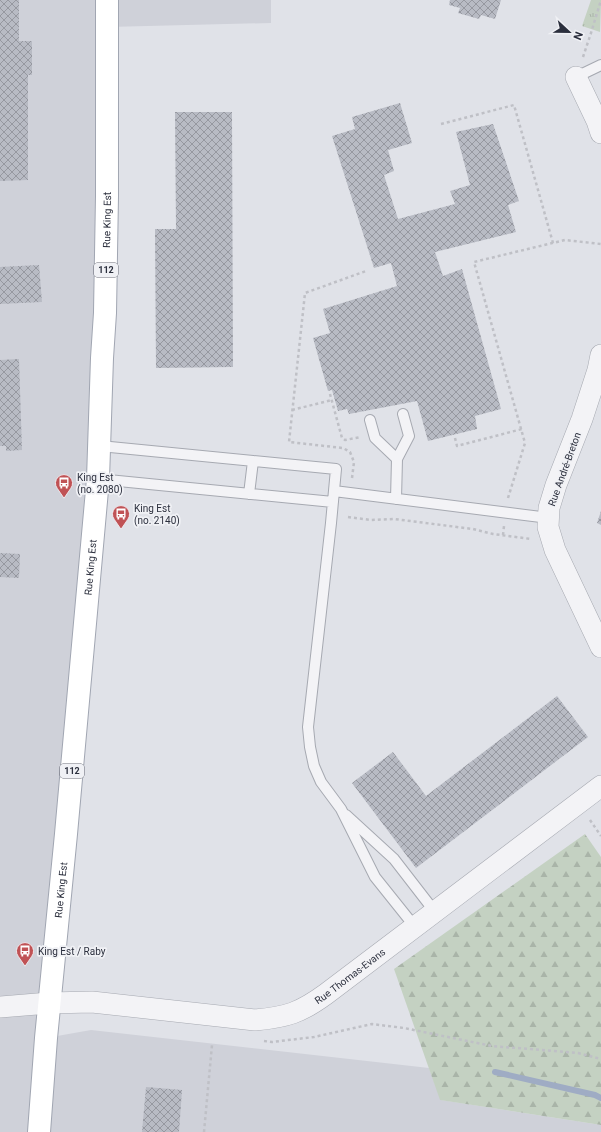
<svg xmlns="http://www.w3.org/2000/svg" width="601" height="1132" font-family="Roboto,sans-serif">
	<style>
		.built { fill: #cfd1d9 }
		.forest { fill: url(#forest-firs) }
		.park { fill: url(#park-tufts) }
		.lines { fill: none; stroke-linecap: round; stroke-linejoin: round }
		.stream { stroke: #9facc4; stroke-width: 6 }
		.building { fill: url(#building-cross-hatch) }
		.service-casing { stroke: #a6a9b1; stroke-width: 12 }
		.minor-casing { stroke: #a6a9b1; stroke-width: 22 }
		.primary-casing { stroke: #a1a6b2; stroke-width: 24 }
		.path { stroke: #bfc0c6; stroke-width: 2.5; stroke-dasharray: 3 3; stroke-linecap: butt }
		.service { stroke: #f3f3f6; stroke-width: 10 }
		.minor { stroke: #f3f3f6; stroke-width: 21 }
		.primary { stroke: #fff; stroke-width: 22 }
		.labels { text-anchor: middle; stroke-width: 3.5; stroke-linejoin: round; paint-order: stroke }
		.shield { fill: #f0f1f5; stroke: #666974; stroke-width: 1 }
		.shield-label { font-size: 9px; font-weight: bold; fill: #2b2f3d }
		.street-label { font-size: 10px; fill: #2b2f3d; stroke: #f0f1f5 }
		.poi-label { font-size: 10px; fill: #2b2f3d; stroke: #f0f1f5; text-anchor: start }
	</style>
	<defs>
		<pattern id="forest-firs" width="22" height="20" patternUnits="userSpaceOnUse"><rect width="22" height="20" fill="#c4d1c2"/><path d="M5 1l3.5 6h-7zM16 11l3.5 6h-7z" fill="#a9b4a8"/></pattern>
		<pattern id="park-tufts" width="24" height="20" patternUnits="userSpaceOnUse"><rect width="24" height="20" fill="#c4d1c2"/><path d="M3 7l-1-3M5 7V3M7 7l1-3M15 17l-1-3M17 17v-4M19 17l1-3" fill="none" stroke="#a9b4a8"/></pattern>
		<pattern id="building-cross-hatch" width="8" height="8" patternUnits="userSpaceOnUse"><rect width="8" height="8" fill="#b8bbc4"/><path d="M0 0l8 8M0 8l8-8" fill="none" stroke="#9698a0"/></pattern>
	</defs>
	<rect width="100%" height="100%" fill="#e0e2e8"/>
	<path class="built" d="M 0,0 L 271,0 L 271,23 L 108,27 L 105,313 L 46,1038 L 91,1030 L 429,1068 L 441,1100 L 601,1125 L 601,1132 L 0,1132 Z"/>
	<path class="forest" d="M 585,834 L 601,857 L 601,1125 L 440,1100 L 394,969 Z"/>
	<path class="park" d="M 591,0 L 601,0 L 600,32 L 582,26 Z"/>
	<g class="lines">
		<path class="stream" d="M 495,1072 L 595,1095 L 601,1098"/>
	</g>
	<path class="building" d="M 0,0 L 19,0 L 19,41 L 32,41 L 32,75 L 28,75 L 28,180 L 0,181 Z
		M 450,0 L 501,0 L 495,19 L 481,15 L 479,19 L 458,13 L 460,8 L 449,5 Z
		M 400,103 L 412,143 L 388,150 L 394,171 L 384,175 L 398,219 L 455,204 L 450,191 L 470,185 L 456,132 L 493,124 L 519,201 L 508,205 L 516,232 L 435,252 L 443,276 L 462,269 L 501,409 L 475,416 L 477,429 L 428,441 L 417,401 L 349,414 L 347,409 L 338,411 L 332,390 L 328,391 L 313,338 L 330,333 L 323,309 L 397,286 L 391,263 L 374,268 L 332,136 L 355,129 L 352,117 Z
		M 175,112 L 232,112 L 233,367 L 156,368 L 155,229 L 176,229 Z
		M 39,265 L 42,302 L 0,304 L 0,267 Z
		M 19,359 L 22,450 L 6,451 L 6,446 L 0,446 L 0,360 Z
		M 601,511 L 601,525 L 597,523 Z
		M 0,553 L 20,554 L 19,578 L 0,577 Z
		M 557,696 L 588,737 L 416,868 L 352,783 L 393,752 L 426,796 Z
		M 146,1087 L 182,1090 L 179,1132 L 142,1132 Z"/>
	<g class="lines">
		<g class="service-casing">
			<path id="service" d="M 576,77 L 601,65
				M 370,420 L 375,438 L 397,459 L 396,499
				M 100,446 L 336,469 L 331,523 L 308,727 L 310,747 L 314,766 L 321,782 L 341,809 L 375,877 L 415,927
				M 397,459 L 409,436 L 403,414
				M 98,479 L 333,502
				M 334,491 L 549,518
				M 249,494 L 253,461
				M 346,815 L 394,859 L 435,912"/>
		</g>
		<g class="minor-casing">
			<g id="minor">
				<path d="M 576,77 L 597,121 L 601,133"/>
				<path d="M 601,355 L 598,370 L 582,419 L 556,485 L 549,508 L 548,527 L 555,550 L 601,647"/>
				<path id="s1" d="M 0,1007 L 49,1003 L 92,1002 L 255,1020 C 287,1017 300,1013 326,994 L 601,786"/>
			</g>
		</g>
		<g class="primary-casing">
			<g id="primary">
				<path id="s2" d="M 39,1132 L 46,1038 L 66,834 L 98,479 L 102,358 L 105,313 L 107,196 L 107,0"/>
			</g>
		</g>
		<path class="path" d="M 583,57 L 591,33 L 601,0
			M 441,124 L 514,105 L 553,243
			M 330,394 L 342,438 L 345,440 L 361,437
			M 292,410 L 332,400
			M 455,438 L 457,446 L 522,429
			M 352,478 L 354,462 L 350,452 L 343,448 L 289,442 L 305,293 L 366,271
			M 508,498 L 525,443 L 474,262 L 565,240 L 601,244
			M 348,517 L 371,520 L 394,519 L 473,529 L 493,534 L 531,539
			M 503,535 L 504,526
			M 590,820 L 601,836
			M 264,1041 L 272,1042 L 314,1037 L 372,1024 L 404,1028 L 492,1046 L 578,1053 L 601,1059
			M 204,1132 L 212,1045"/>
		<use href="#service" class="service"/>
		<use href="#minor" class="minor"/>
		<use href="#primary" class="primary"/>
	</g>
	<defs>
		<g id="bus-pin" transform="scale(0.9)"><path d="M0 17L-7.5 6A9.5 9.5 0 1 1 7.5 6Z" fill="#c05255" stroke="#f0f1f5"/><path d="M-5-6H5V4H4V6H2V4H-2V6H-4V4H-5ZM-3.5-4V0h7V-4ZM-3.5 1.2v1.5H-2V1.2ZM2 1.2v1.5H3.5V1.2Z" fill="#fff"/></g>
	</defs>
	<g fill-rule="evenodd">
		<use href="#bus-pin" x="64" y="483"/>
		<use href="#bus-pin" x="121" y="514"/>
		<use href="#bus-pin" x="25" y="951"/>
	</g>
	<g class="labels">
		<g class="shield">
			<rect x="94" y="263" width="24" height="14" rx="3"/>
			<rect x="60" y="764" width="24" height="14" rx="3"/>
		</g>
		<g class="shield-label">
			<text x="106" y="273">112</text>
			<text x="72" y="774">112</text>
		</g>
		<g class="street-label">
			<text dy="4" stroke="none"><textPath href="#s2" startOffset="915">Rue King Est</textPath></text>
			<text transform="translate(564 469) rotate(-70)" y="4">Rue André-Breton</text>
			<text dy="4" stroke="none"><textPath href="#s2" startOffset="567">Rue King Est</textPath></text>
			<text dy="4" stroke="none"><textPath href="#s2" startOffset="243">Rue King Est</textPath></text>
			<text dy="4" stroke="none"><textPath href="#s1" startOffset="363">Rue Thomas-Evans</textPath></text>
		</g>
		<g class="poi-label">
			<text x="77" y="481">King Est<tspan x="77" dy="12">(no. 2080)</tspan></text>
			<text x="134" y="512">King Est<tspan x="134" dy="12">(no. 2140)</tspan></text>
			<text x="38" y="955">King Est / Raby</text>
		</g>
	</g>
	<g transform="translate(569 32) rotate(112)" stroke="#f0f1f5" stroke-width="3" paint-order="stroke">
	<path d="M0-3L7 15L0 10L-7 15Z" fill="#2b2f3d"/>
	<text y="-6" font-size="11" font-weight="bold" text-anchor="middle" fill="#2b2f3d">N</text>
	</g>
</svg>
